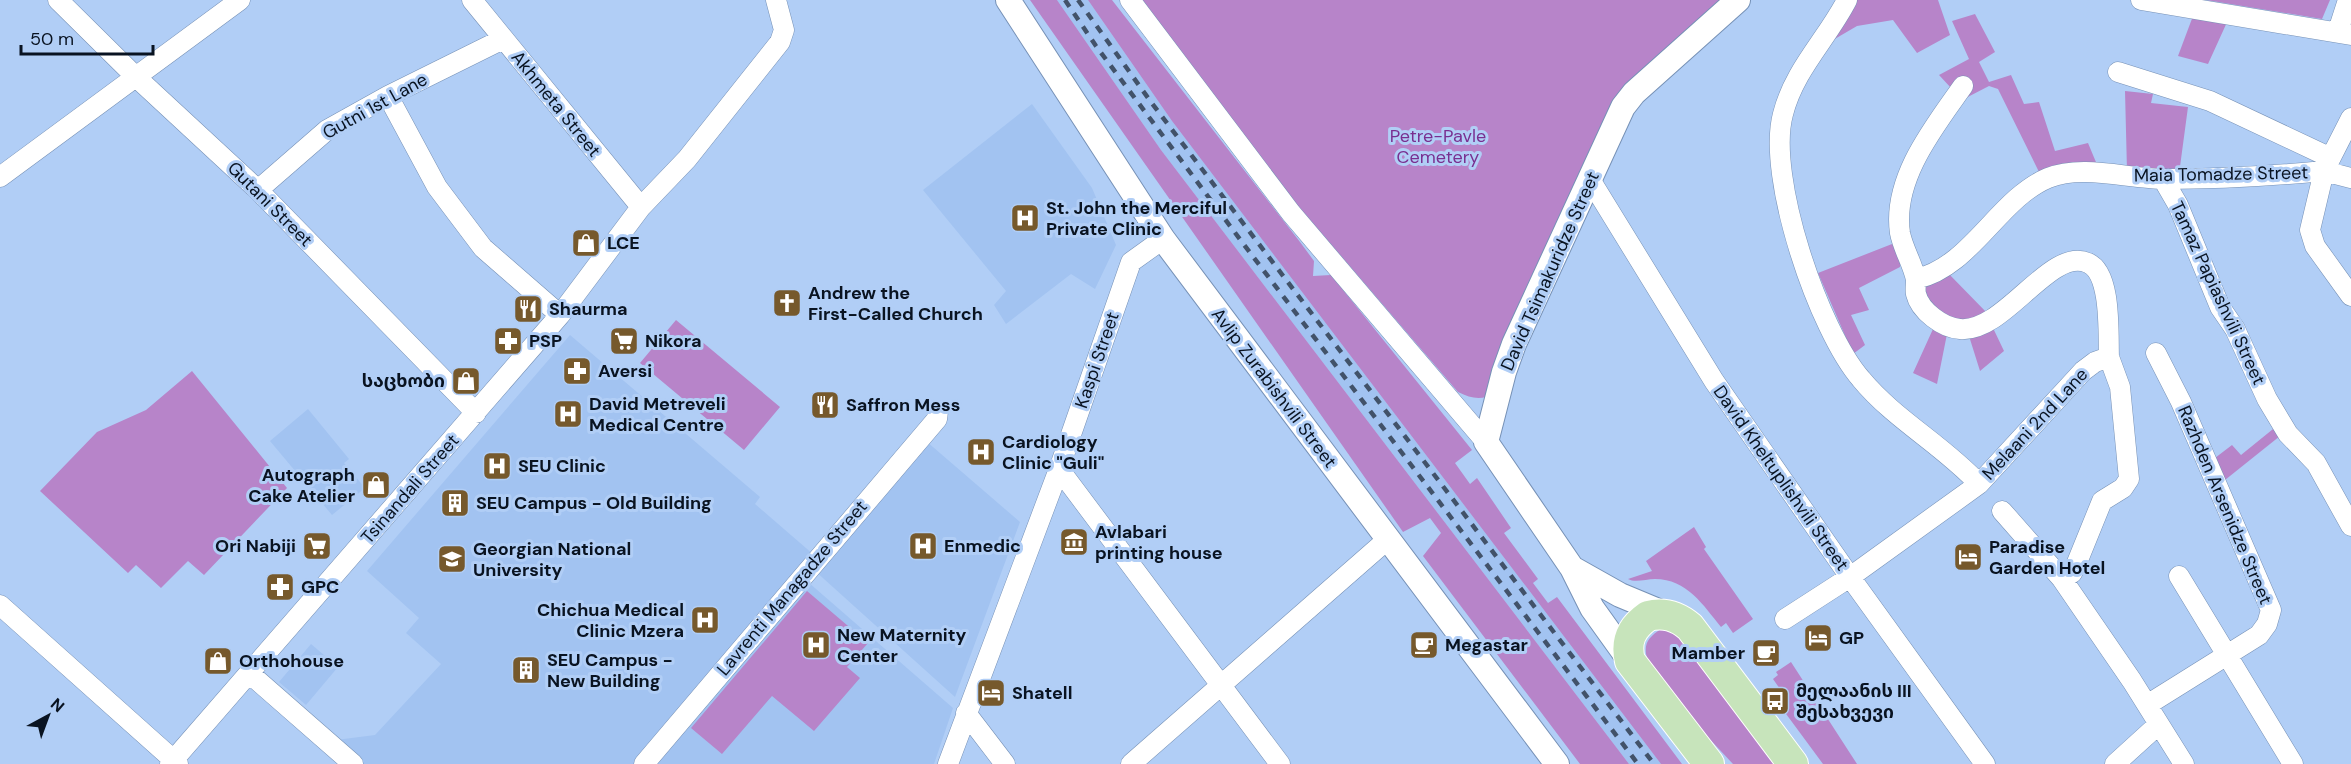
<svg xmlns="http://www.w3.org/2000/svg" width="2351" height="764" font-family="'DM Sans','Noto Sans Georgian',sans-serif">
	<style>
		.built { fill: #a2c3f1 }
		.green { fill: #b784c9 }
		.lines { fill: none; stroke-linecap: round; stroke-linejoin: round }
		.minor-casing { stroke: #7691b6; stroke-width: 21 }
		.tertiary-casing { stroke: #7691b6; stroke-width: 26 }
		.primary-casing { stroke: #fff; stroke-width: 32 }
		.minor { stroke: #fff; stroke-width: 20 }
		.tertiary { stroke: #fff; stroke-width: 24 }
		.primary { stroke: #c7e4bb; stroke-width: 30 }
		.rail { stroke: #425269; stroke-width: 4.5; stroke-dasharray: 8 8; stroke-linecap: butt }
		.labels { text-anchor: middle; stroke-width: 6; stroke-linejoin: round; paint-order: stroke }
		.street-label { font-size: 18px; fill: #091321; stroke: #b1cef6 }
		.park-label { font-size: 18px; fill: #792f90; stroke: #b1cef6 }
		.poi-label { font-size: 18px; font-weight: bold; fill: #091321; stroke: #b1cef6; text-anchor: start }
	</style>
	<rect width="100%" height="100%" fill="#b1cef6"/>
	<path class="built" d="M 1057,0 L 1088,0 L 1172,121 L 1661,764 L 1629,764 L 1161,150 Z
		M 1032,104 L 1092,188 L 1116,245 L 1095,289 L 1071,274 L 1006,324 L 994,305 L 1006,291 L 923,190 Z
		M 570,335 L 760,497 L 755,504 L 814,555 L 808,582 L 953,708 L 934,764 L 364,764 L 336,740 L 375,735 L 441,664 L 406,633 L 419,618 L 367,571 Z
		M 308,409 L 349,459 L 344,463 L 365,488 L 332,515 L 270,441 Z
		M 926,441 L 1020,522 L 955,697 L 814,570 Z
		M 311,644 L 338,667 L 306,705 L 279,682 Z"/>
	<path class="green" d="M 1030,0 L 1057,0 L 1161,150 L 1629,764 L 1580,764 L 1423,556 L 1441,533 L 1430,518 L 1403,532 Z
		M 1088,0 L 1112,0 L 1300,242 L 1314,261 L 1313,276 L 1331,275 L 1472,450 L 1455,463 L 1470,484 L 1477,478 L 1511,528 L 1504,533 L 1538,579 L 1533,583 L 1548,603 L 1557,597 L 1682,764 L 1661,764 L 1172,121 Z
		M 1139,0 L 1726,0 L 1659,61 L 1495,394 C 1481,400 1472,399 1458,392 L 1243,142 Z
		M 1854,0 L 1938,0 L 1950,35 L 1917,53 L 1893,20 L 1857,26 L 1833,40 Z
		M 2206,0 L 2330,0 L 2322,19 Z
		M 1975,14 L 1995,52 L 1979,62 L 1989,82 L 2011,75 L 2024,104 L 2039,102 L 2055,151 L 2088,143 L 2098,167 L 2040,174 L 1998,89 L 1989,86 L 1958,102 L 1952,89 L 1939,75 L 1969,59 L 1952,21 Z
		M 2193,16 L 2228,20 L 2208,64 L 2178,56 Z
		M 2125,91 L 2153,94 L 2151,103 L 2188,107 L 2179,174 L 2127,171 Z
		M 1892,244 L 1900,255 L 1900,267 L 1859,288 L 1869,310 L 1851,315 L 1865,345 L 1853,354 L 1818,273 Z
		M 1947,272 L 1989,315 L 1958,324 C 1944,316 1926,305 1924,287 L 1931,280 Z
		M 676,320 L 780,407 L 744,450 L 640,363 Z
		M 1993,328 L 2004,351 L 1980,371 L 1969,336 Z
		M 1933,329 L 1947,334 L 1937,384 L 1913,373 Z
		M 192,371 L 287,488 L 204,575 L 188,561 L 161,588 L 136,565 L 128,573 L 40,491 L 97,432 L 146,410 Z
		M 2278,425 L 2285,432 L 2225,480 L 2215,458 L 2232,445 L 2241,455 Z
		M 1694,527 L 1706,547 L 1704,549 L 1753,619 L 1733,633 L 1726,623 L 1721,627 C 1703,605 1687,579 1655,579 C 1646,579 1635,583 1628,579 L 1652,571 L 1646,561 Z
		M 807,591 L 868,643 L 847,667 L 860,678 L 814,731 L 772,696 L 722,754 L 691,728 Z
		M 1661,629 L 1676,630 L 1782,764 L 1733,764 L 1703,732 L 1647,658 C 1643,643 1649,637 1661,629 Z
		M 1791,662 L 1857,764 L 1823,764 L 1772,695 L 1780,689 L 1773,679 L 1778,675 L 1776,672 Z"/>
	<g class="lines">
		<g class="minor-casing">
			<path id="minor" d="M 58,0 L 136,77 L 258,190 L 476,413
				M 472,0 L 641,207
				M 1130,0 L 1291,213 L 1486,442
				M 1847,0 C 1827,39 1794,70 1783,114 C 1766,176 1819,331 1861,379 C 1895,420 1943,445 1979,484
				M 2141,0 L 2351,35
				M 2338,31 L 2348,0
				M 2118,72 L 2210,101 L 2329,157
				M 388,96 L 437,187 L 483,248 L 560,315
				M 0,177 L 240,0
				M 2351,178 L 2324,171 L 2310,230 L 2315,246 L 2351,296
				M 2163,179 L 2178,205 L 2220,307 L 2235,329 L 2267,399 L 2288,434 L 2316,463 L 2351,526
				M 1591,181 L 1714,381 L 1850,577 L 1985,764
				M 258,190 L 327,130 L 388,96 L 503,39
				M 1916,279 C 1971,267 1998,199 2048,178 C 2083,164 2128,179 2165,179 C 2218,179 2271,176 2324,171 L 2351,118
				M 1059,469 L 1280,764
				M 2002,511 L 2062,579 L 2132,681 L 2184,764
				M 2179,576 L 2293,764
				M 2062,579 L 2072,573 L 2076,565 L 2102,501 L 2123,488 L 2129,479 L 2120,387 L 2109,357
				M 0,605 L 178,764
				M 1785,619 L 1850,577 L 1979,484 L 2083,371 L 2095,362 L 2109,357 C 2108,335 2112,273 2088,263 C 2050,246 2005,333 1960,329 C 1943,328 1920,311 1916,294 C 1915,290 1916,285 1916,280 C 1913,264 1903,249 1900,233 C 1892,179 1934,127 1963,86
				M 249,673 L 353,764
				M 2147,705 L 2259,635 L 2267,624 L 2271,610 L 2181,402 L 2156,353
				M 966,713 L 1005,764
				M 170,764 L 560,315 L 641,207 L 687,159 L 780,42 L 784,30 L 776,0
				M 644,764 L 937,419 L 938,411
				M 948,764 L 1059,469 L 1131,262 L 1163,239
				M 1131,764 L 1388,539
				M 2115,764 L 2159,724"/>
		</g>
		<g class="tertiary-casing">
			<path id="tertiary" d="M 1008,0 L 1163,239 L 1557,764
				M 1572,568 L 1620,595 L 1668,615
				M 1630,661 L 1592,608 L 1572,568 L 1486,442 L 1504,372 L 1514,344 L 1623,107 L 1634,93 L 1738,0"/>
		</g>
		<g class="primary-casing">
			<path id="primary" d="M 1709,764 L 1630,661 C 1625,641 1631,628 1648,616 C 1664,612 1677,616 1690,627 L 1793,764"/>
		</g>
		<use href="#minor" class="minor"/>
		<use href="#tertiary" class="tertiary"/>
		<use href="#primary" class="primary"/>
		<path class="rail" d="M 1065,0 L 1096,46 L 1242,242 L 1638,764
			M 1078,0 L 1151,102 L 1654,764"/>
	</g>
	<defs>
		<g id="hospital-square" transform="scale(1.5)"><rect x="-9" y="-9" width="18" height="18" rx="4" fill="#76592c" stroke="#b1cef6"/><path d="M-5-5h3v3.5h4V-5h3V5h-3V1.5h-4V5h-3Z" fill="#fff"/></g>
		<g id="shop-square" transform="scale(1.5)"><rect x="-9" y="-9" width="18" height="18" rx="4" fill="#76592c" stroke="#b1cef6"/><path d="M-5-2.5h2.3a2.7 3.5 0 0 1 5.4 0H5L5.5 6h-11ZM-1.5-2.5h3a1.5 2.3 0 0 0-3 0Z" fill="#fff"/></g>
		<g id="church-square" transform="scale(1.5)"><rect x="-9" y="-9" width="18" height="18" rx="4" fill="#76592c" stroke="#b1cef6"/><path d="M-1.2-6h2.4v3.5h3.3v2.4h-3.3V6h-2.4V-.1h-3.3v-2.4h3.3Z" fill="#fff"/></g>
		<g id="restaurant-square" transform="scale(1.5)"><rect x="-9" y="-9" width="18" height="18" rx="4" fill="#76592c" stroke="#b1cef6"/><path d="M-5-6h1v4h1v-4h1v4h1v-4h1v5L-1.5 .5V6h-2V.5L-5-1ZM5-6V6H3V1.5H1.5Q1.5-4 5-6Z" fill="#fff"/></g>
		<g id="pharmacy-square" transform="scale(1.5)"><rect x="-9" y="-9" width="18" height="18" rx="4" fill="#76592c" stroke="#b1cef6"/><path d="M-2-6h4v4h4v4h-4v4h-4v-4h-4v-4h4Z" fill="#fff"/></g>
		<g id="supermarket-square" transform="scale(1.5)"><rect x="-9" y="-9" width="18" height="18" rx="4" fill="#76592c" stroke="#b1cef6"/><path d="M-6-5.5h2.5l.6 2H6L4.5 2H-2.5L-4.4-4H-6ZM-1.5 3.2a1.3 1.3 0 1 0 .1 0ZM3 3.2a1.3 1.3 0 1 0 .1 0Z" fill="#fff"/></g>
		<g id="building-square" transform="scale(1.5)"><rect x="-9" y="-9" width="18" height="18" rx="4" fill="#76592c" stroke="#b1cef6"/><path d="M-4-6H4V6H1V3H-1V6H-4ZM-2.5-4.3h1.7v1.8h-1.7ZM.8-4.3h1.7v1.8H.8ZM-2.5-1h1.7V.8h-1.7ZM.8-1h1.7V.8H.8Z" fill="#fff"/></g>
		<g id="museum-square" transform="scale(1.5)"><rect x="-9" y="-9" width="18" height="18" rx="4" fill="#76592c" stroke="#b1cef6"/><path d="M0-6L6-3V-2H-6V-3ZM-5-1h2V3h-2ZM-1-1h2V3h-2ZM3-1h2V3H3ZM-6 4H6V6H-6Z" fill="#fff"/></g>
		<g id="hotel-square" transform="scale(1.5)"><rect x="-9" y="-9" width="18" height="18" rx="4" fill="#76592c" stroke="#b1cef6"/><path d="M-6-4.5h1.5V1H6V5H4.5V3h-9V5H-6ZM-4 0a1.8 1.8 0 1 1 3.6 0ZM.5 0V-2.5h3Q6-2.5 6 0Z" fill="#fff"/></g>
		<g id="university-square" transform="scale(1.5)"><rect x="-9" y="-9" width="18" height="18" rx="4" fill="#76592c" stroke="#b1cef6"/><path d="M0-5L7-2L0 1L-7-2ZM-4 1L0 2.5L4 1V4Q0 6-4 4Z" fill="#fff"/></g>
		<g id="cafe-square" transform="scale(1.5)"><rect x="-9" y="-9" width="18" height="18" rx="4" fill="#76592c" stroke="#b1cef6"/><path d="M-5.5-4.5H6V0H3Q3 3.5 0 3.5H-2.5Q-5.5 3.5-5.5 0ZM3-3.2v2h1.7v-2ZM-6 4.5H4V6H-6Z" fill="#fff"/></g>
		<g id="bus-square" transform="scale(1.5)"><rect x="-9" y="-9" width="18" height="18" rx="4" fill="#76592c" stroke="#b1cef6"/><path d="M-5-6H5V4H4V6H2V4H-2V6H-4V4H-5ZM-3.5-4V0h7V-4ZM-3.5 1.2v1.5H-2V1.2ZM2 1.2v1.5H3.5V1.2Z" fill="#fff"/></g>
	</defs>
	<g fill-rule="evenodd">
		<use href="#hospital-square" x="1025" y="218"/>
		<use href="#shop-square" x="586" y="243"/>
		<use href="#church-square" x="787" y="303"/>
		<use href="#restaurant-square" x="528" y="309"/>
		<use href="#pharmacy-square" x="508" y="341"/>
		<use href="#supermarket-square" x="624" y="341"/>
		<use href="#pharmacy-square" x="577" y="371"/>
		<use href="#shop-square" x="466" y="381"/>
		<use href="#restaurant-square" x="825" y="405"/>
		<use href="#hospital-square" x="568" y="414"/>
		<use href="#hospital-square" x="981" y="452"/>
		<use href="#hospital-square" x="497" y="466"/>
		<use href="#shop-square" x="376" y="485"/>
		<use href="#building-square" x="455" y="503"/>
		<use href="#museum-square" x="1074" y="542"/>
		<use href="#supermarket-square" x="317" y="546"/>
		<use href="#hospital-square" x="923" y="546"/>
		<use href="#hotel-square" x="1968" y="557"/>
		<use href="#university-square" x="452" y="559"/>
		<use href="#pharmacy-square" x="280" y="587"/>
		<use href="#hospital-square" x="705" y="620"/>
		<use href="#hotel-square" x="1818" y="638"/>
		<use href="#hospital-square" x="816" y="645"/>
		<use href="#cafe-square" x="1424" y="645"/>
		<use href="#cafe-square" x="1766" y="653"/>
		<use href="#shop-square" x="218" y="661"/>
		<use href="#building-square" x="526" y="670"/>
		<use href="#hotel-square" x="991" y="693"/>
		<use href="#bus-square" x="1775" y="701"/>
	</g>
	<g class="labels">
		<g class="street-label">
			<text transform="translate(556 104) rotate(51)" y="6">Akhmeta Street</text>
			<text transform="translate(375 106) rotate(-29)" y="6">Gutni 1st Lane</text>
			<text transform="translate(2221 174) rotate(-1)" y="6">Maia Tomadze Street</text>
			<text transform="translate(270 204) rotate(45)" y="6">Gutani Street</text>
			<text transform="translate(1550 271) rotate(-66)" y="6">David Tsimakuridze Street</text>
			<text transform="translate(2218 293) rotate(65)" y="6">Tamaz Papiashvili Street</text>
			<text transform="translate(1097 360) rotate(-71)" y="6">Kaspi Street</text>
			<text transform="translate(1274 388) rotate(53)" y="6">Avlip Zurabishvili Street</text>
			<text transform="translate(2035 424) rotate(-47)" y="6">Melaani 2nd Lane</text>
			<text transform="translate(1781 478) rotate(55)" y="6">David Kheltuplishvili Street</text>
			<text transform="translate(410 489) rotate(-49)" y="6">Tsinandali Street</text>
			<text transform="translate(2225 505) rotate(67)" y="6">Razhden Arsenidze Street</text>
			<text transform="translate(792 588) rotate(-50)" y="6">Lavrenti Managadze Street</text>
		</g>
		<g class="park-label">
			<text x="1438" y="142">Petre-Pavle<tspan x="1438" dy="21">Cemetery</tspan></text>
		</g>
		<g class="poi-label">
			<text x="1046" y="214">St. John the Merciful<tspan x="1046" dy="21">Private Clinic</tspan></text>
			<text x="607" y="249">LCE</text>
			<text x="808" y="299">Andrew the<tspan x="808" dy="21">First-Called Church</tspan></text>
			<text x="549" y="315">Shaurma</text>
			<text x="529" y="347">PSP</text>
			<text x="645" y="347">Nikora</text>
			<text x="598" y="377">Aversi</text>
			<text x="445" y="387" text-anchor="end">საცხობი</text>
			<text x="589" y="410">David Metreveli<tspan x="589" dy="21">Medical Centre</tspan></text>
			<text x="846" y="411">Saffron Mess</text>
			<text x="1002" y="448">Cardiology<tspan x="1002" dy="21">Clinic "Guli"</tspan></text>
			<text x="518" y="472">SEU Clinic</text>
			<text x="355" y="481" text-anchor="end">Autograph<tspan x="355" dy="21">Cake Atelier</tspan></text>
			<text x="476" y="509">SEU Campus - Old Building</text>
			<text x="1095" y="538">Avlabari<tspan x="1095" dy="21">printing house</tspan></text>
			<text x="296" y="552" text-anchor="end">Ori Nabiji</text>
			<text x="944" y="552">Enmedic</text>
			<text x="1989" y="553">Paradise<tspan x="1989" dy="21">Garden Hotel</tspan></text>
			<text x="473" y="555">Georgian National<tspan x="473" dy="21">University</tspan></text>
			<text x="301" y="593">GPC</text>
			<text x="684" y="616" text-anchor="end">Chichua Medical<tspan x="684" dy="21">Clinic Mzera</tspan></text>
			<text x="837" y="641">New Maternity<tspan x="837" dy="21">Center</tspan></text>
			<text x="1839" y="644">GP</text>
			<text x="1445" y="651">Megastar</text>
			<text x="1745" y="659" text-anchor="end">Mamber</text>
			<text x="547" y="666">SEU Campus -<tspan x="547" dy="21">New Building</tspan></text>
			<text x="239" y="667">Orthohouse</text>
			<text x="1796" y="697">მელაანის III<tspan x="1796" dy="21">შესახვევი</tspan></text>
			<text x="1012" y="699">Shatell</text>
		</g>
	</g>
	<g transform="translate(48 716) rotate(41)" stroke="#b1cef6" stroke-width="4.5" paint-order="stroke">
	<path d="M0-4.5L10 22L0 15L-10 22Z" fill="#091321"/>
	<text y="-9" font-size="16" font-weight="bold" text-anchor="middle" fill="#091321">N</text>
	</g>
	<path d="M21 45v9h132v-9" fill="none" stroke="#091321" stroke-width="3"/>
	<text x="30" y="45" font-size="18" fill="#091321" stroke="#b1cef6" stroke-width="4.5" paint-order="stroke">50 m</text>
</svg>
